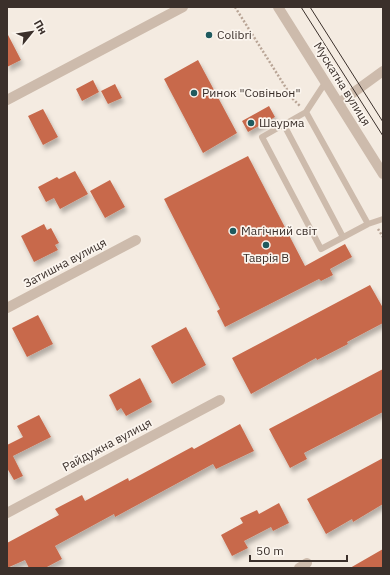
<svg xmlns="http://www.w3.org/2000/svg" width="390" height="575" font-family="'IBM Plex Sans',sans-serif">
	<style>
		.building { fill: #c8694b; filter: url(#shadow) }
		.lines { fill: none; stroke-linecap: round; stroke-linejoin: round }
		.path { stroke: #b9a596; stroke-width: 2.5; stroke-dasharray: 2 2; stroke-linecap: butt }
		.service { stroke: #cdbbac; stroke-width: 6 }
		.minor { stroke: #cdbbac; stroke-width: 10 }
		.tertiary { stroke: #cdbbac; stroke-width: 10 }
		.tram { stroke: #3b302b; stroke-width: 1 }
		.poi-dot { fill: #1f5a5e; stroke: #fbf5ee; stroke-width: 1.5 }
		.labels { text-anchor: middle; stroke-width: 3.5; stroke-linejoin: round; paint-order: stroke }
		.poi-label { font-size: 12px; fill: #3b302b; stroke: #fbf5ee; text-anchor: start }
		.street-label { font-size: 12px; fill: #3b302b; stroke: #fbf5ee }
	</style>
	<defs>
		<filter id="shadow"><feDropShadow dx="2.5" dy="4.5" stdDeviation="2" flood-color="#0004"/></filter>
	</defs>
	<rect width="100%" height="100%" fill="#f4ebe1"/>
	<path class="building" d="M 7,33 L 21,60 L 7,67 Z
		M 198,60 L 237,133 L 203,153 L 164,79 Z
		M 93,80 L 99,92 L 82,101 L 76,89 Z
		M 115,84 L 122,98 L 108,104 L 101,91 Z
		M 269,106 L 275,117 L 248,132 L 242,121 Z
		M 43,109 L 58,137 L 43,145 L 28,116 Z
		M 248,156 L 305,266 L 345,244 L 352,257 L 330,269 L 333,275 L 321,281 L 319,279 L 225,327 L 217,311 L 220,309 L 164,199 Z
		M 75,171 L 88,194 L 60,209 L 54,198 L 46,202 L 38,187 L 57,177 L 59,179 Z
		M 110,180 L 125,207 L 105,218 L 90,191 Z
		M 44,224 L 47,230 L 51,228 L 59,243 L 55,245 L 58,250 L 34,262 L 21,236 Z
		M 370,285 L 383,308 L 383,323 L 347,342 L 348,344 L 317,360 L 316,358 L 251,394 L 232,358 Z
		M 38,315 L 53,344 L 27,357 L 12,328 Z
		M 186,327 L 206,365 L 172,384 L 151,346 Z
		M 383,369 L 383,412 L 304,453 L 307,459 L 290,468 L 269,429 Z
		M 140,378 L 152,402 L 126,416 L 121,408 L 117,411 L 109,395 Z
		M 39,415 L 51,437 L 13,456 L 23,476 L 14,480 L 7,468 L 7,445 L 23,437 L 17,426 Z
		M 240,424 L 254,451 L 216,469 L 213,464 L 115,517 L 114,514 L 55,546 L 62,559 L 45,568 L 29,568 L 25,560 L 7,568 L 7,543 L 59,515 L 55,509 L 82,495 L 85,501 L 128,478 L 129,481 L 192,447 L 194,449 Z
		M 383,458 L 383,504 L 353,522 L 352,519 L 326,534 L 307,499 Z
		M 279,503 L 289,523 L 273,531 L 271,527 L 244,541 L 248,548 L 232,556 L 221,535 L 243,523 L 240,518 L 257,510 L 259,514 Z
		M 383,549 L 383,568 L 350,568 Z"/>
	<g class="lines">
		<path class="path" d="M 235,7 L 293,99 L 300,106
			M 378,229 L 383,237"/>
		<path class="service" d="M 325,83 L 306,112 L 262,137 L 321,249 L 368,224 L 383,219
			M 306,112 L 368,224
			M 284,125 L 343,237"/>
		<path class="minor" d="M 7,100 L 183,7
			M 339,103 L 383,71
			M 7,308 L 136,240
			M 7,513 L 220,400
			M 299,568 L 307,563"/>
		<path class="tertiary" d="M 278,7 L 383,174"/>
		<path class="tram" d="M 301,7 L 383,136
			M 310,7 L 383,122"/>
	</g>
	<g class="poi-dot">
		<circle cx="209" cy="35" r="4"/>
		<circle cx="194" cy="93" r="4"/>
		<circle cx="251" cy="123" r="4"/>
		<circle cx="233" cy="231" r="4"/>
		<circle cx="266" cy="245" r="4"/>
	</g>
	<g class="labels">
		<g class="poi-label">
			<text x="217" y="39">Colibri</text>
			<text x="202" y="97">Ринок "Совіньон"</text>
			<text x="259" y="127">Шаурма</text>
			<text x="241" y="235">Магічний світ</text>
			<text x="266" y="262" text-anchor="middle">Таврія В</text>
		</g>
		<g class="street-label">
			<text transform="translate(342 84) rotate(58)" y="4">Мускатна вулиця</text>
			<text transform="translate(65 263) rotate(-28)" y="4">Затишна вулиця</text>
			<text transform="translate(107 445) rotate(-28)" y="4">Райдужна вулиця</text>
		</g>
	</g>
	<rect width="390" height="575" fill="none" stroke="#3b302b" stroke-width="16"/>
	<g transform="translate(32 32) rotate(60)" stroke="#fbf5ee" stroke-width="3" paint-order="stroke">
	<path d="M0-3L7 15L0 10L-7 15Z" fill="#3b302b"/>
	<text y="-6" font-size="11" font-weight="bold" text-anchor="middle" fill="#3b302b">Пн</text>
	</g>
	<path d="M250 555v6h97v-6" fill="none" stroke="#3b302b" stroke-width="2"/>
	<text x="256" y="555" font-size="12" fill="#3b302b" stroke="#fbf5ee" stroke-width="3" paint-order="stroke">50 m</text>
</svg>
